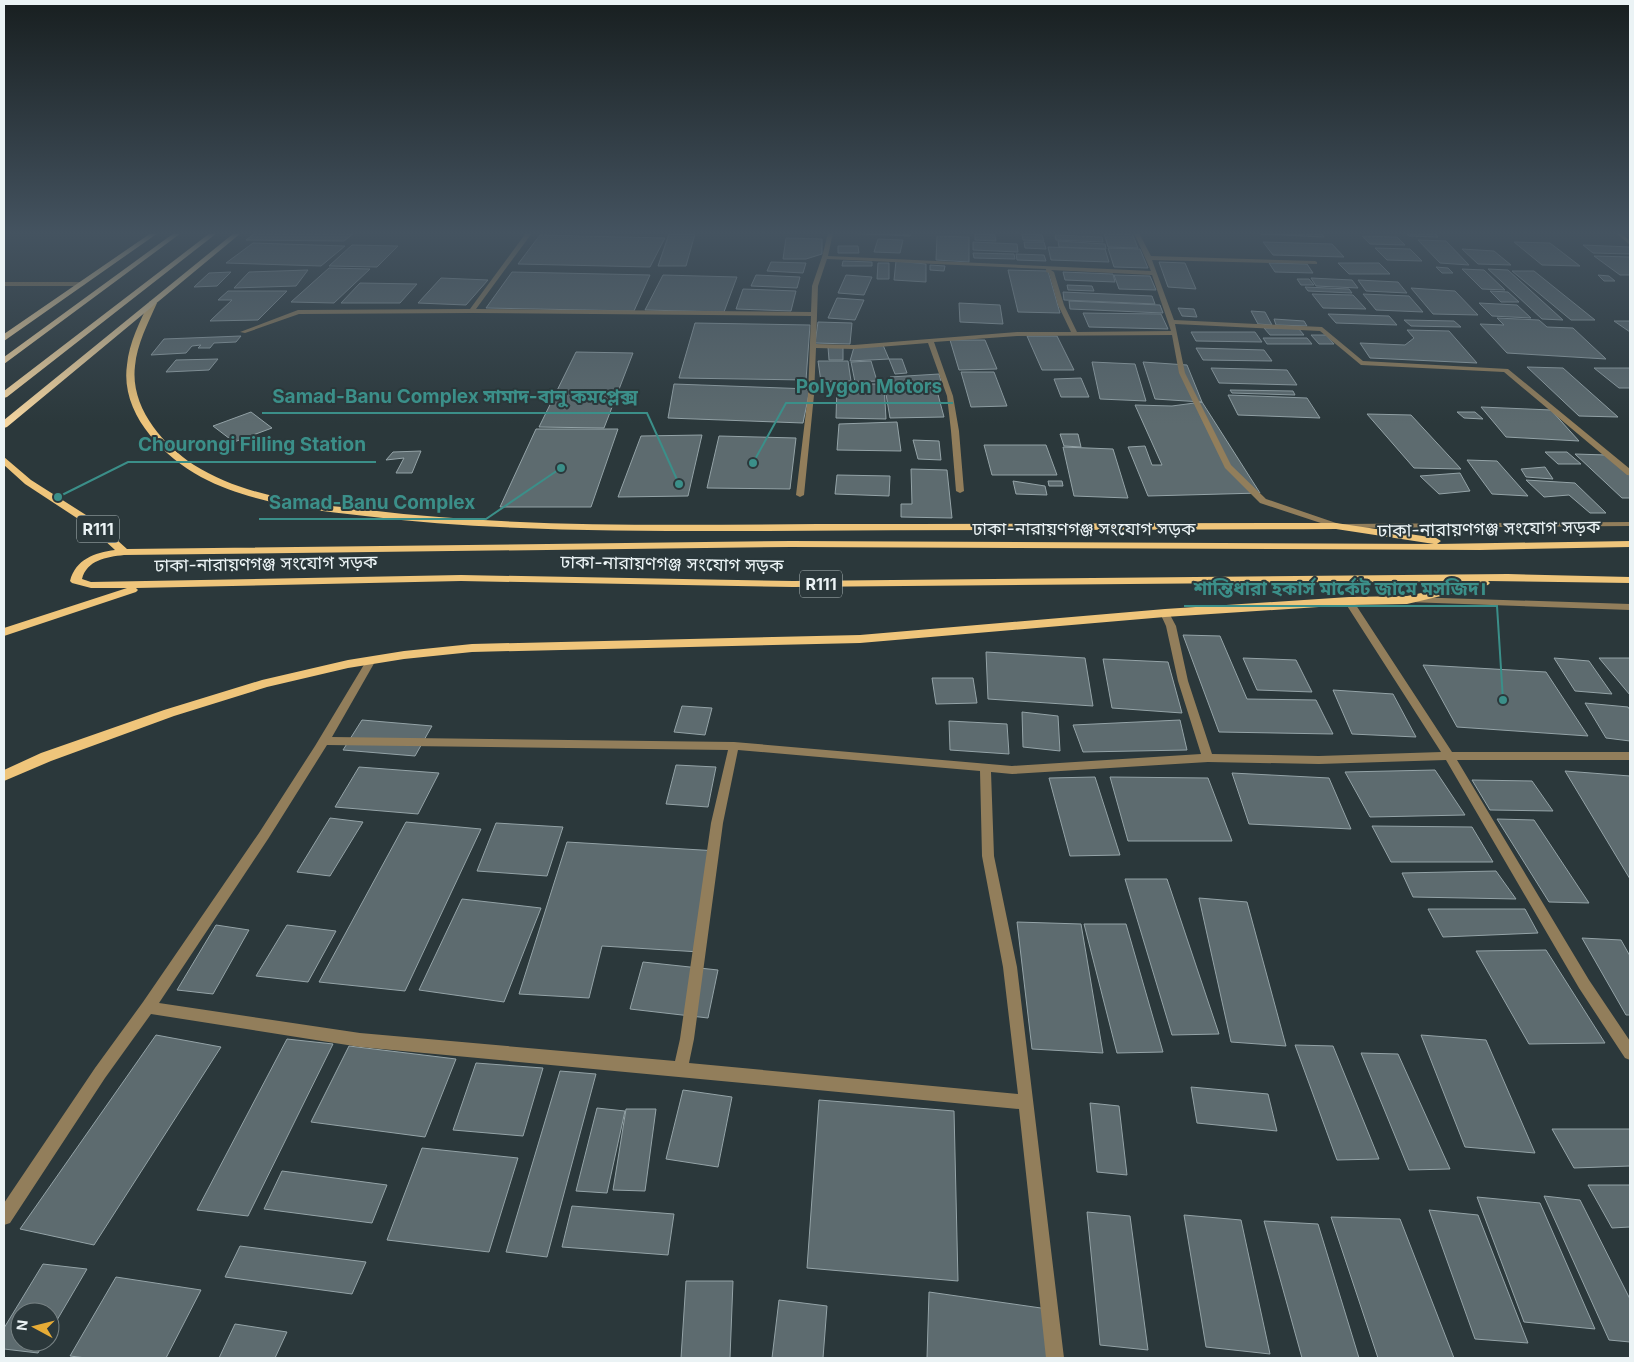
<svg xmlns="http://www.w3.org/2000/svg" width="1634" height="1362" font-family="Inter,'Noto Sans Bengali',sans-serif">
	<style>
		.building { fill: #5d6b6f; stroke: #94a3a7 }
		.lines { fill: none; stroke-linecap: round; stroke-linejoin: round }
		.minor { fill: #927e5b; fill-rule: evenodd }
		.tertiary { fill: #927e5b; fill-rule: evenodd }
		.primary { fill: #efc57b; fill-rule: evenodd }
		.trunk { fill: #f5d6a0; fill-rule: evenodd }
		.labels { text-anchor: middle; stroke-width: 4; stroke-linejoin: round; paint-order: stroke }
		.shield { fill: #2b383b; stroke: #b1bbbd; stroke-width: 1 }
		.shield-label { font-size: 16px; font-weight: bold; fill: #ebf3f5 }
		.street-label { font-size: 18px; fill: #ebf3f5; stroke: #2b383b }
		.leader { fill: none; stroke: #3b8f89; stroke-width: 2 }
		.callout-dot { fill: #3b8f89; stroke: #2b383b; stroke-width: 2 }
		.callout-label { font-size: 19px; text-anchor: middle; font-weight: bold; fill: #3b8f89; stroke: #2b383b; stroke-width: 4; stroke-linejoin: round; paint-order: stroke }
	</style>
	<rect width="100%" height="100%" fill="#2b383b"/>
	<path class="building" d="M 255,233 L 354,233 L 344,241 L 246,240 Z
		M 846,233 L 911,233 L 910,236 Z
		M 1104,233 L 1132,233 L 1138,248 L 1108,247 Z
		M 1260,233 L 1321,233 L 1324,237 L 1261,234 Z
		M 1406,233 L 1435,233 L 1438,237 L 1409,236 Z
		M 669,234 L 695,234 L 686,266 L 658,266 Z
		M 975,234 L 995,235 L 996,241 L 975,240 Z
		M 1022,234 L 1042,235 L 1044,241 L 1023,240 Z
		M 540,235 L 665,238 L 650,267 L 518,264 Z
		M 1055,235 L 1102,237 L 1103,242 L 1056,240 Z
		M 937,236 L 969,237 L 969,262 L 936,260 Z
		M 1362,236 L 1397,237 L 1405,245 L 1370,244 Z
		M 786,238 L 822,239 L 822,254 L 806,259 L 783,259 Z
		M 878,239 L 903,240 L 900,253 L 874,252 Z
		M 1418,240 L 1446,241 L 1469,265 L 1440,263 Z
		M 1058,241 L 1105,244 L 1106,249 L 1059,247 Z
		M 973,242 L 1017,244 L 1018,252 L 973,250 Z
		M 1024,242 L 1044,242 L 1046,249 L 1025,248 Z
		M 1263,242 L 1332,244 L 1344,257 L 1273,255 Z
		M 1514,242 L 1550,243 L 1580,266 L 1542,265 Z
		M 253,243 L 345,246 L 321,266 L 226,263 Z
		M 352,245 L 398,246 L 377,267 L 329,266 Z
		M 1583,245 L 1630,247 L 1630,254 L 1593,253 Z
		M 838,246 L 858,246 L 859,253 L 838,253 Z
		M 1048,247 L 1105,249 L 1109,262 L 1051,260 Z
		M 1108,248 L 1140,249 L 1148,268 L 1114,267 Z
		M 1375,248 L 1410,249 L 1422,261 L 1387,260 Z
		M 1462,249 L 1494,251 L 1511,265 L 1478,264 Z
		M 973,253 L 1014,254 L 1015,259 L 974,258 Z
		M 1016,254 L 1044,255 L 1046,261 L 1017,260 Z
		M 1594,256 L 1630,257 L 1630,275 L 1620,275 Z
		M 843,261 L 872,262 L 872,266 L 842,266 Z
		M 896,261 L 926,264 L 926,282 L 894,280 Z
		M 771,262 L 806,263 L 803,273 L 767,271 Z
		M 1159,262 L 1185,263 L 1196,289 L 1168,287 Z
		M 878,263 L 889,263 L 889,279 L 877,279 Z
		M 1269,263 L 1307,264 L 1313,273 L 1275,272 Z
		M 1338,263 L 1379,263 L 1390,274 L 1349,274 Z
		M 930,265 L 945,266 L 944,271 L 930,270 Z
		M 1436,267 L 1448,268 L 1453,273 L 1442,273 Z
		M 329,268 L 370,269 L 334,303 L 291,302 Z
		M 1462,269 L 1484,270 L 1505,290 L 1482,289 Z
		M 1488,269 L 1508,270 L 1563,320 L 1542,319 Z
		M 308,270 L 296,286 L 234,288 L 249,272 Z
		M 1008,270 L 1048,271 L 1060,313 L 1018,312 Z
		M 1512,271 L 1534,271 L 1595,320 L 1571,320 Z
		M 231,272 L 217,286 L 194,287 L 209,273 Z
		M 512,272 L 650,275 L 634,311 L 486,308 Z
		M 1063,272 L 1113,274 L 1115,282 L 1065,280 Z
		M 663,275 L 737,277 L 724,312 L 645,310 Z
		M 756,275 L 800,277 L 797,288 L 751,286 Z
		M 846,275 L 872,277 L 864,295 L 838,293 Z
		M 1114,275 L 1150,276 L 1156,290 L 1119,289 Z
		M 1598,275 L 1609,276 L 1615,281 L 1604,281 Z
		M 441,278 L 488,280 L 466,305 L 418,303 Z
		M 1311,278 L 1352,280 L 1358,288 L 1316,286 Z
		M 1297,279 L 1309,279 L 1314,285 L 1301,285 Z
		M 1358,280 L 1398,282 L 1407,293 L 1366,291 Z
		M 360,283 L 417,284 L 400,303 L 341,303 Z
		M 1067,285 L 1092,286 L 1094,291 L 1068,290 Z
		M 1305,287 L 1349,289 L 1352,293 L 1308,291 Z
		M 1411,288 L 1455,291 L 1478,315 L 1433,314 Z
		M 743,289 L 796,291 L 791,311 L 736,309 Z
		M 228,291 L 287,291 L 258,320 L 210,321 L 232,300 L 218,300 Z
		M 1490,291 L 1508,292 L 1519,302 L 1501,302 Z
		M 1063,292 L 1152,296 L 1155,304 L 1064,300 Z
		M 1312,294 L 1353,295 L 1366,309 L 1323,308 Z
		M 1363,294 L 1409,296 L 1423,312 L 1376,310 Z
		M 837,298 L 864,300 L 855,320 L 828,318 Z
		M 1069,301 L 1160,305 L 1163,313 L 1070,309 Z
		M 959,303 L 1000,305 L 1003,324 L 960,322 Z
		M 1479,303 L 1517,305 L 1531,318 L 1492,316 Z
		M 1178,308 L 1194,309 L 1197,317 L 1182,316 Z
		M 1251,311 L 1265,312 L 1272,325 L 1258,324 Z
		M 1083,313 L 1161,314 L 1168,329 L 1089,327 Z
		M 1328,314 L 1389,316 L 1397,325 L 1336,323 Z
		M 1497,318 L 1539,320 L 1547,327 L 1573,328 L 1606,359 L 1507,353 L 1480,324 L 1504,325 Z
		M 1274,319 L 1304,321 L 1307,326 L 1276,325 Z
		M 1404,320 L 1454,321 L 1461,327 L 1411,326 Z
		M 1614,321 L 1630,321 L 1630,332 Z
		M 818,322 L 852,323 L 850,344 L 815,343 Z
		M 695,323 L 810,325 L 806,380 L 679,378 Z
		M 1264,328 L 1298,328 L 1304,335 L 1270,335 Z
		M 1407,330 L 1449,331 L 1477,363 L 1370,358 L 1360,343 L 1405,345 L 1414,338 Z
		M 1191,332 L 1255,332 L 1262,342 L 1196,341 Z
		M 1311,335 L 1326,335 L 1334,344 L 1319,344 Z
		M 241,336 L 236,342 L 214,343 L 210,348 L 198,348 L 201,345 L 192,346 L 186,353 L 151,355 L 164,339 Z
		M 1027,336 L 1057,336 L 1074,370 L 1042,370 Z
		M 1263,338 L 1307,338 L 1312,344 L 1267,344 Z
		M 950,340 L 985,340 L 997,369 L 959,370 Z
		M 883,345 L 889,359 L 850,361 L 854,347 Z
		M 828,347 L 843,347 L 843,360 L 829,360 Z
		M 1196,348 L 1264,350 L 1272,361 L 1203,360 Z
		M 576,352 L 633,353 L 604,428 L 539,427 Z
		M 218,359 L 209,370 L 166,372 L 176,360 Z
		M 889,359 L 902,359 L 907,373 L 895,374 Z
		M 818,361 L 848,361 L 851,381 L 821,382 Z
		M 871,361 L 877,381 L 855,382 L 851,362 Z
		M 1092,362 L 1135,364 L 1146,401 L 1100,399 Z
		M 1143,362 L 1187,365 L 1202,402 L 1155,399 Z
		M 1527,367 L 1563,368 L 1618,417 L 1579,416 Z
		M 1211,368 L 1287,370 L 1297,385 L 1219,383 Z
		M 1594,368 L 1630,368 L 1630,388 L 1619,388 Z
		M 961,372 L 994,372 L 1007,406 L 971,407 Z
		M 939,374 L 941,381 L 892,383 L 890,377 Z
		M 1081,378 L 1089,397 L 1061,397 L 1054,379 Z
		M 674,384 L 810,389 L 803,423 L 668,418 Z
		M 837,384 L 884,384 L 886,419 L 836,418 Z
		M 936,387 L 944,417 L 890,418 L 885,388 Z
		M 1230,390 L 1293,391 L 1295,395 L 1232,393 Z
		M 1228,395 L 1307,398 L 1320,418 L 1238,415 Z
		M 1202,402 L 1260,493 L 1148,496 L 1128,447 L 1145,446 L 1152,465 L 1162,465 L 1135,405 L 1172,406 Z
		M 1481,407 L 1551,410 L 1579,441 L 1506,437 Z
		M 251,412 L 272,428 L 234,442 L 213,426 Z
		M 1457,412 L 1475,412 L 1483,419 L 1464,418 Z
		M 1367,414 L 1411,415 L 1461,469 L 1414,468 Z
		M 897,422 L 901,451 L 837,450 L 839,424 Z
		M 536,429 L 618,429 L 591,507 L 500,507 Z
		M 1060,434 L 1078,434 L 1081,447 L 1064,446 Z
		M 702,435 L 688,496 L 618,497 L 641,436 Z
		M 719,436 L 796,438 L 790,489 L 707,488 Z
		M 913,440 L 939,441 L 941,460 L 918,459 Z
		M 984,445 L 1046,445 L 1057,475 L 992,475 Z
		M 1063,447 L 1113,449 L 1128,498 L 1074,496 Z
		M 421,451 L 412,473 L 396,473 L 404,458 L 386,460 L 393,452 Z
		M 1545,452 L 1567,452 L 1581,464 L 1558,464 Z
		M 1575,454 L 1607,455 L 1630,476 L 1630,498 L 1622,498 Z
		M 1467,460 L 1497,461 L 1528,496 L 1492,494 Z
		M 1545,467 L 1553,479 L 1526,477 L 1521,469 Z
		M 911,469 L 947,470 L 952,518 L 901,517 L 901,504 L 912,504 Z
		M 1460,473 L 1470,491 L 1439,494 L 1420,476 Z
		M 837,475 L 890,476 L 889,496 L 835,494 Z
		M 1526,480 L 1575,483 L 1606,513 L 1590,513 L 1569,495 L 1544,497 Z
		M 1013,481 L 1045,486 L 1047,495 L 1016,494 Z
		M 1048,481 L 1062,481 L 1063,486 L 1049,486 Z
		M 1183,635 L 1220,636 L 1247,699 L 1316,700 L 1333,734 L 1219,732 Z
		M 986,652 L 1085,658 L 1093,706 L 988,699 Z
		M 1243,658 L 1296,660 L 1312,692 L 1257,690 Z
		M 1554,658 L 1589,661 L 1612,694 L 1575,691 Z
		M 1599,658 L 1630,658 L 1630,695 Z
		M 1103,659 L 1168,662 L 1182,713 L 1112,708 Z
		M 1423,665 L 1546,672 L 1588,736 L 1457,727 Z
		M 932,678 L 973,678 L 977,703 L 936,704 Z
		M 1333,690 L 1393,694 L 1416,737 L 1352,734 Z
		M 1585,703 L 1628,707 L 1630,710 L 1630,741 L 1606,738 Z
		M 682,706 L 712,708 L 705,735 L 674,732 Z
		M 1022,712 L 1058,716 L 1060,751 L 1023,747 Z
		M 362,720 L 432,726 L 415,756 L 343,750 Z
		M 1180,720 L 1187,750 L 1083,752 L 1073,725 Z
		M 949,721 L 1007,724 L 1009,754 L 950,750 Z
		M 676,765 L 716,767 L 708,807 L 666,804 Z
		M 359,767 L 439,773 L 418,814 L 335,807 Z
		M 1435,770 L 1465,815 L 1370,817 L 1345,772 Z
		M 1565,771 L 1630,776 L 1630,879 Z
		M 1232,773 L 1329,778 L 1351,829 L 1249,824 Z
		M 1095,777 L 1120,855 L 1070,856 L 1049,778 Z
		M 1110,777 L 1208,778 L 1232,841 L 1128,841 Z
		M 1472,780 L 1532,781 L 1553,811 L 1490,810 Z
		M 330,818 L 363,822 L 330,876 L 297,872 Z
		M 1497,819 L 1534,820 L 1589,903 L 1549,902 Z
		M 406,822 L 481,829 L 405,991 L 319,982 Z
		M 496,823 L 563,827 L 547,876 L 477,871 Z
		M 1372,826 L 1472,827 L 1493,862 L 1391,862 Z
		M 567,842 L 718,851 L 700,952 L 602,946 L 589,998 L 519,994 Z
		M 1496,871 L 1516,899 L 1413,897 L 1402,873 Z
		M 1125,879 L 1167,879 L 1219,1034 L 1172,1035 Z
		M 1199,898 L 1247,902 L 1286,1046 L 1231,1042 Z
		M 462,899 L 541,908 L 504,1002 L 419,990 Z
		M 1428,909 L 1525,909 L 1538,933 L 1443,937 Z
		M 1017,922 L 1081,924 L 1103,1053 L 1032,1049 Z
		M 1084,924 L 1126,924 L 1163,1052 L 1117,1053 Z
		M 216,925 L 249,930 L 213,994 L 177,990 Z
		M 287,925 L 336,931 L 308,982 L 256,976 Z
		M 1582,938 L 1621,940 L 1630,956 L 1630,1015 L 1626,1015 Z
		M 1546,950 L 1605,1043 L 1529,1044 L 1476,951 Z
		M 643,962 L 718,970 L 708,1018 L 630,1009 Z
		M 156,1035 L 221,1047 L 94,1245 L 20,1229 Z
		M 1421,1035 L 1486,1040 L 1535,1153 L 1465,1147 Z
		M 287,1039 L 333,1044 L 248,1216 L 197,1210 Z
		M 1295,1045 L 1333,1046 L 1379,1159 L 1337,1160 Z
		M 349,1046 L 456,1059 L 425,1137 L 311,1122 Z
		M 1361,1053 L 1398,1054 L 1450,1169 L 1409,1170 Z
		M 476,1063 L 543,1068 L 523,1136 L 453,1130 Z
		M 560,1071 L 596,1074 L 547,1257 L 506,1252 Z
		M 1191,1087 L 1268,1094 L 1277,1131 L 1197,1123 Z
		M 683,1090 L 732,1097 L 718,1167 L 666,1159 Z
		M 819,1100 L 954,1111 L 958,1281 L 807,1268 Z
		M 1090,1103 L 1119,1106 L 1127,1175 L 1097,1172 Z
		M 597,1108 L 625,1111 L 607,1193 L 576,1191 Z
		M 626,1109 L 656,1109 L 645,1191 L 613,1190 Z
		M 1552,1129 L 1630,1129 L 1630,1166 L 1574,1168 Z
		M 422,1148 L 518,1158 L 489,1252 L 387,1240 Z
		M 282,1171 L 387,1185 L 372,1223 L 264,1209 Z
		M 1588,1185 L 1630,1185 L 1630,1227 L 1612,1228 Z
		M 1544,1196 L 1580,1200 L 1630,1299 L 1630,1342 L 1609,1340 Z
		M 1477,1197 L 1540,1203 L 1595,1329 L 1524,1322 Z
		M 572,1206 L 674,1214 L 668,1255 L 562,1247 Z
		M 1429,1210 L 1478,1215 L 1528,1343 L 1475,1339 Z
		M 1087,1212 L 1130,1216 L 1148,1350 L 1100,1345 Z
		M 1184,1215 L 1241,1220 L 1270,1354 L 1206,1347 Z
		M 1331,1217 L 1400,1219 L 1454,1358 L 1378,1358 Z
		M 1264,1221 L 1318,1224 L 1359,1358 L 1302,1358 Z
		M 240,1246 L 366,1262 L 352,1294 L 225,1277 Z
		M 43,1264 L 87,1269 L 50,1332 L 50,1312 L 20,1312 L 20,1342 L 44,1342 L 38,1353 L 4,1349 L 4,1328 Z
		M 116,1277 L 201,1290 L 166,1358 L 86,1358 L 70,1356 Z
		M 686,1281 L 733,1281 L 730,1358 L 681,1358 Z
		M 929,1292 L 1048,1309 L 1050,1358 L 927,1358 Z
		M 779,1300 L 827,1306 L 823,1358 L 772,1358 Z
		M 235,1324 L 287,1332 L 275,1358 L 219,1358 Z"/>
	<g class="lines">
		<path class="minor" d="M 526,233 L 532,233 L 476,309 L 811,312 L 812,286 L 822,257 L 828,233 L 833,233 L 828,256 L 1151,271 L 1134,233 L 1139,233 L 1151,256 L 1315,261 L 1317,262 L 1317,264 L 1152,260 L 1174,320 L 1322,327 L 1363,361 L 1508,369 L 1630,469 L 1630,475 L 1627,475 L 1504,372 L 1361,365 L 1320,331 L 1175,324 L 1185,373 L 1231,465 L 1266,499 L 1339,524 L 1339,528 L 1336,528 L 1260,503 L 1225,468 L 1179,373 L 1172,335 L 1017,336 L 934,342 L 953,396 L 959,431 L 964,491 L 960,493 L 956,491 L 951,431 L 947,396 L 928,343 L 854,349 L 816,348 L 814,395 L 804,495 L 800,497 L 796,495 L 808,395 L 811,316 L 472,313 L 299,314 L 245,333 L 240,332 L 298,310 L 470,309 ZM 827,259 L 1046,269 L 1046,272 L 1049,273 L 1058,305 L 1071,332 L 1017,332 L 854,345 L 816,344 L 818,286 ZM 1051,270 L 1152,275 L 1171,331 L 1077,332 L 1064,305 L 1054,272 Z
			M 1616,233 L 1621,233 L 1630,241 L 1630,245 Z
			M 4,282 L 82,282 L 85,284 L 82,286 L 4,286 Z
			M 1349,598 L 1352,599 L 1452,752 L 1630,752 L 1630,760 L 1457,760 L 1589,980 L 1630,1041 L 1630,1060 L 1625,1058 L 1579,988 L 1446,760 L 1319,764 L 1208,762 L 1012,774 L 991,772 L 994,856 L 1017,967 L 1064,1358 L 1046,1358 L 1019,1109 L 360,1047 L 151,1014 L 105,1078 L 10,1223 L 4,1225 L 4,1203 L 95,1068 L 143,1002 L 259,833 L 315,746 L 368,658 L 371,657 L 376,660 L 332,737 L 734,742 L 1012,766 L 1201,754 L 1178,681 L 1166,626 L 1160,613 L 1165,610 L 1168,611 L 1176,626 L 1188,681 L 1212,754 L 1319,756 L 1441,752 L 1344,601 ZM 327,745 L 728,750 L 711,823 L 680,1039 L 675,1061 L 360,1033 L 159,1003 L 268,839 ZM 738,750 L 980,771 L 982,856 L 1003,967 L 1018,1094 L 689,1063 L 694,1039 L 723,823 Z"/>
		<path class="tertiary" d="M 1630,522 L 1630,526 L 1341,528 L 1337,526 L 1341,524 Z
			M 1411,597 L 1630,604 L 1630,610 L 1408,602 L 1406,600 L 1408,598 Z"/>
		<path class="primary" d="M 150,301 L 157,303 C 148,323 137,344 135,366 C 130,407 162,444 194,465 C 245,497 310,504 368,510 C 518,528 668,525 818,524 C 991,524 1163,523 1336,523 L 1436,538 L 1441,541 L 1437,544 L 1630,541 L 1630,547 L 1480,550 L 791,547 L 124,555 C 106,557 87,560 82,579 L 91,582 L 461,575 L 793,581 L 1508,574 L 1630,577 L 1630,583 L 1488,581 L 1490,583 L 1488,585 L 1407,604 L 1349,605 L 1165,617 L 860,643 L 472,652 L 404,659 L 348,668 L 267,687 L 174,716 L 51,761 L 4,781 L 4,770 L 41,753 L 164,710 L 262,680 L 348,660 L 404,651 L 472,644 L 860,635 L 1165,609 L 1349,597 L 1407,596 L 1479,581 L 793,587 L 461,581 L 136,588 L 138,590 L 136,592 L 4,636 L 4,628 L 127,588 L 91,588 L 72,583 L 70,581 C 76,559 94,553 115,550 L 89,526 L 25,484 L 4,465 L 4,457 L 31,480 L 97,522 L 127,549 L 791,541 L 1434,544 L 1336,529 C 1146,530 956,530 766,531 C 632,531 498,532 365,516 C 311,510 250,503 201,477 C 162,456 120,413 127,365 C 129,343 140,321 150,301 Z"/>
		<path class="trunk" d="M 151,233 L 158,233 L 4,341 L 4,334 Z
			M 174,233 L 181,233 L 4,364 L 4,357 Z
			M 210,233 L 217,233 L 7,397 L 4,398 L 4,391 Z
			M 234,233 L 241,233 L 7,427 L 4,428 L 4,420 Z"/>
	</g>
	<linearGradient id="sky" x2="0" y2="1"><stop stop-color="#181f20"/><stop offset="0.55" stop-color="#445360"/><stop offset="1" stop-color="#445360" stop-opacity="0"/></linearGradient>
	<rect width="1634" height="424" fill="url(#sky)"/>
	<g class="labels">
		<g class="shield">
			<rect x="77" y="515.5" width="42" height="27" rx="4"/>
			<rect x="800" y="570.5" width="42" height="27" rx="4"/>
		</g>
		<g class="shield-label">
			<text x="98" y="535">R111</text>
			<text x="821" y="590">R111</text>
		</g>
		<g class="street-label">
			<text x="1084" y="535">ঢাকা-নারায়ণগঞ্জ সংযোগ সড়ক</text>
			<text transform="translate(1489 529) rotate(-1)" y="6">ঢাকা-নারায়ণগঞ্জ সংযোগ সড়ক</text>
			<text transform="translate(266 564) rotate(-1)" y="6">ঢাকা-নারায়ণগঞ্জ সংযোগ সড়ক</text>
			<text transform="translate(672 564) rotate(1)" y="6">ঢাকা-নারায়ণগঞ্জ সংযোগ সড়ক</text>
		</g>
	</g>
	<path class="leader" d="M753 463L786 403H953M679 484L647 413H262M58 497L128 462H376M561 468L486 519H259M1503 700L1497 606H1184"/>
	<g class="callout-dot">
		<circle cx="753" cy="463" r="5"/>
		<circle cx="679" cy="484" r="5"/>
		<circle cx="58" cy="497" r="5"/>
		<circle cx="561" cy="468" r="5"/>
		<circle cx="1503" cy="700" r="5"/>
	</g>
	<g class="callout-label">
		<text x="869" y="393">Polygon Motors</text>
		<text x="455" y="403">Samad-Banu Complex সামাদ-বানু কমপ্লেক্স</text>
		<text x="252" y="451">Chourongi Filling Station</text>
		<text x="372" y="509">Samad-Banu Complex</text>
		<text x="1340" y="595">শান্তিধারা হকার্স মার্কেট জামে মসজিদ।</text>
	</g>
	<rect width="1634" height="1362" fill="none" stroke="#ebf3f5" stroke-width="10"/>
	<g transform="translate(35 1327) rotate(277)"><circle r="24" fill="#2b383b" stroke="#788385"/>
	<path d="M0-4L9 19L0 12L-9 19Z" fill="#e7ac36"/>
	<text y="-8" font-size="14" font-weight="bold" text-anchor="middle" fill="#ebf3f5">N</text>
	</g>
</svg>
